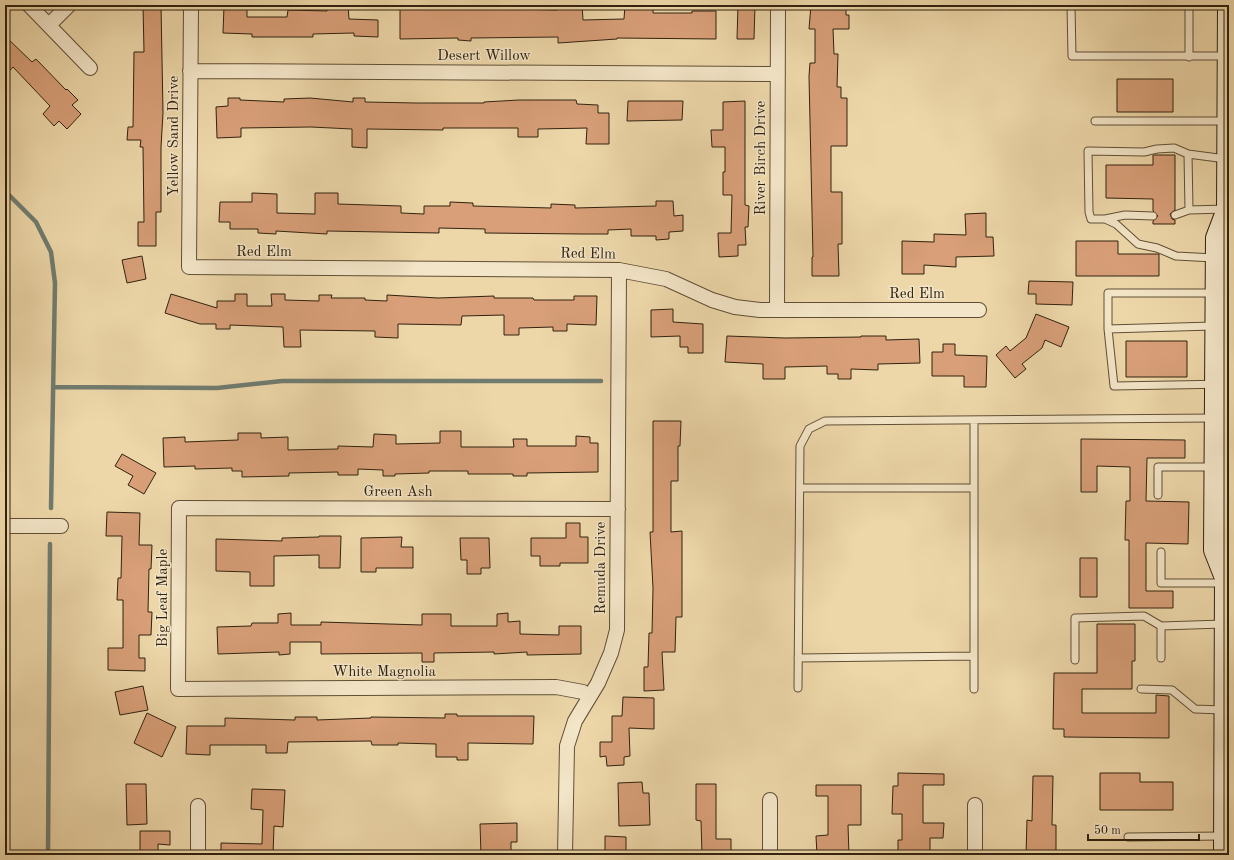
<svg xmlns="http://www.w3.org/2000/svg" width="1234" height="860" font-family="'Old Standard TT',serif">
	<style>
		.lines { fill: none; stroke-linecap: round; stroke-linejoin: round }
		.stream { stroke: #707c70; stroke-width: 4.5 }
		.building { fill: #d89f78; stroke: #31220f }
		.service-casing { stroke: #604f36; stroke-width: 9 }
		.minor-casing { stroke: #604f36; stroke-width: 16 }
		.secondary-casing { stroke: #31220f; stroke-width: 22 }
		.service { stroke: #f3e5c7; stroke-width: 7 }
		.minor { stroke: #f3e5c7; stroke-width: 14 }
		.secondary { stroke: #f3e5c7; stroke-width: 20 }
		.labels { text-anchor: middle; stroke-width: 3; stroke-linejoin: round; paint-order: stroke }
		.street-label { font-size: 15px; fill: #31220f; stroke: #f3e5c7 }
	</style>
	<rect width="100%" height="100%" fill="#edd7a9"/>
	<filter id="stains"><feTurbulence type="fractalNoise" baseFrequency=".005" numOctaves="4"/><feColorMatrix values="0 0 0 0 .2 0 0 0 0 .09 0 0 0 0 .02 0 0 0 .5 -.17"/></filter>
	<radialGradient id="worn" r=".72"><stop offset=".6" stop-color="#630" stop-opacity="0"/><stop offset="1" stop-color="#630" stop-opacity=".3"/></radialGradient>
	<g class="lines">
		<path class="stream" d="M 5,191 L 36,222 L 51,252 L 55,283 L 51,508
			M 53,387 L 217,388 L 282,381 L 601,381
			M 48,855 L 50,544"/>
	</g>
	<path class="building" d="M 143,5 L 161,5 L 163,113 L 161,147 L 161,212 L 156,212 L 156,246 L 138,246 L 138,222 L 144,222 L 143,147 L 140,147 L 141,140 L 127,140 L 128,127 L 133,127 L 134,52 L 144,52 Z
		M 327,5 L 348,5 L 349,19 L 378,20 L 378,37 L 354,36 L 354,33 L 313,34 L 313,37 L 252,37 L 252,34 L 223,33 L 224,6 L 247,6 L 247,17 L 287,17 L 288,10 L 327,11 Z
		M 400,5 L 447,5 L 446,7 L 496,8 L 496,5 L 518,5 L 518,9 L 557,10 L 557,5 L 582,5 L 583,20 L 624,19 L 625,5 L 653,5 L 653,13 L 692,13 L 692,11 L 716,11 L 716,39 L 617,38 L 617,39 L 558,43 L 558,37 L 471,38 L 471,41 L 458,40 L 458,38 L 400,39 Z
		M 738,5 L 755,5 L 754,39 L 737,39 Z
		M 811,5 L 846,5 L 846,15 L 849,15 L 849,29 L 833,29 L 834,54 L 838,54 L 837,87 L 841,87 L 841,98 L 847,98 L 847,146 L 831,146 L 831,192 L 842,192 L 842,244 L 838,244 L 839,276 L 812,276 L 812,257 L 813,257 L 809,76 L 810,63 L 815,63 L 815,29 L 809,29 Z
		M 5,36 L 32,62 L 36,59 L 66,90 L 67,89 L 78,100 L 72,105 L 81,114 L 67,129 L 59,121 L 54,126 L 43,114 L 50,106 L 13,67 L 5,76 Z
		M 1117,79 L 1173,79 L 1173,112 L 1117,112 Z
		M 228,98 L 240,98 L 240,100 L 284,102 L 284,99 L 310,98 L 353,102 L 353,98 L 365,98 L 365,102 L 416,103 L 484,103 L 484,102 L 519,100 L 576,100 L 577,104 L 598,105 L 598,113 L 609,113 L 609,144 L 586,144 L 587,128 L 538,129 L 538,137 L 518,137 L 518,128 L 443,128 L 443,130 L 367,129 L 367,148 L 352,147 L 352,129 L 311,127 L 241,128 L 241,137 L 217,138 L 216,107 L 228,106 Z
		M 628,101 L 683,101 L 682,120 L 627,121 Z
		M 745,101 L 745,205 L 749,206 L 748,227 L 745,227 L 746,245 L 738,245 L 738,256 L 719,257 L 718,233 L 731,233 L 732,195 L 723,195 L 723,172 L 725,172 L 725,147 L 712,147 L 711,130 L 723,130 L 723,102 Z
		M 1153,155 L 1175,155 L 1175,210 L 1170,214 L 1172,219 L 1175,220 L 1175,224 L 1153,224 L 1153,221 L 1158,216 L 1153,211 L 1153,199 L 1106,198 L 1106,165 L 1153,165 Z
		M 252,193 L 277,194 L 277,213 L 315,214 L 315,193 L 338,193 L 338,204 L 401,206 L 401,213 L 424,214 L 424,206 L 450,206 L 450,202 L 473,203 L 473,206 L 551,208 L 551,204 L 575,205 L 575,208 L 656,206 L 656,201 L 673,201 L 674,216 L 683,215 L 683,231 L 669,232 L 669,239 L 656,240 L 656,236 L 631,236 L 631,229 L 608,230 L 608,234 L 583,234 L 485,233 L 485,229 L 439,228 L 439,233 L 327,231 L 327,234 L 276,231 L 276,234 L 258,233 L 258,229 L 230,229 L 230,222 L 219,222 L 220,202 L 252,202 Z
		M 986,213 L 986,237 L 993,237 L 994,256 L 956,257 L 956,267 L 924,265 L 924,274 L 902,274 L 902,241 L 934,242 L 934,234 L 966,235 L 965,214 Z
		M 1076,241 L 1118,241 L 1118,254 L 1159,254 L 1159,276 L 1076,276 Z
		M 142,256 L 146,279 L 127,283 L 122,260 Z
		M 1029,281 L 1073,282 L 1072,305 L 1036,304 L 1036,294 L 1028,294 Z
		M 171,294 L 217,308 L 217,301 L 235,301 L 235,294 L 247,294 L 247,306 L 272,306 L 271,294 L 285,294 L 285,300 L 319,301 L 319,295 L 332,295 L 331,298 L 365,298 L 365,300 L 387,301 L 387,295 L 438,298 L 494,296 L 494,298 L 533,298 L 534,300 L 574,300 L 574,296 L 597,296 L 596,325 L 567,324 L 567,331 L 553,331 L 553,327 L 519,328 L 519,335 L 504,335 L 504,315 L 462,316 L 461,325 L 398,324 L 398,338 L 375,337 L 375,331 L 300,330 L 301,347 L 284,347 L 283,327 L 230,325 L 230,329 L 216,329 L 216,324 L 200,324 L 165,313 Z
		M 673,309 L 673,322 L 703,324 L 703,353 L 688,353 L 688,347 L 680,347 L 680,336 L 651,337 L 651,310 Z
		M 1036,314 L 1069,327 L 1061,347 L 1045,340 L 1042,348 L 1022,364 L 1026,369 L 1015,378 L 996,355 L 1006,346 L 1010,351 L 1026,338 Z
		M 727,336 L 785,338 L 861,337 L 861,336 L 886,336 L 886,340 L 919,339 L 920,363 L 878,364 L 878,370 L 851,369 L 851,379 L 838,379 L 838,374 L 827,374 L 827,366 L 785,367 L 785,379 L 763,379 L 763,364 L 725,362 Z
		M 1126,341 L 1187,341 L 1187,377 L 1126,377 Z
		M 943,344 L 955,344 L 955,355 L 987,356 L 986,387 L 964,387 L 964,376 L 932,376 L 932,352 L 943,352 Z
		M 653,421 L 681,421 L 680,446 L 678,446 L 678,481 L 671,481 L 671,532 L 682,531 L 682,617 L 676,617 L 675,652 L 662,652 L 664,690 L 644,691 L 644,667 L 648,667 L 649,633 L 652,633 L 653,588 L 650,532 L 653,532 Z
		M 440,431 L 461,431 L 461,447 L 514,447 L 513,439 L 527,439 L 527,446 L 576,446 L 576,436 L 590,437 L 590,443 L 598,443 L 598,472 L 527,473 L 527,476 L 513,476 L 513,474 L 468,474 L 468,471 L 429,471 L 429,473 L 395,474 L 395,476 L 383,476 L 383,470 L 358,469 L 358,475 L 338,475 L 338,472 L 289,473 L 289,476 L 242,477 L 242,471 L 232,471 L 232,468 L 195,469 L 195,466 L 164,467 L 163,438 L 185,437 L 185,442 L 238,440 L 238,433 L 261,433 L 261,438 L 288,437 L 288,450 L 338,449 L 338,446 L 373,447 L 374,434 L 396,435 L 396,444 L 440,443 Z
		M 1081,439 L 1185,440 L 1185,458 L 1147,458 L 1146,501 L 1189,502 L 1188,544 L 1146,543 L 1146,591 L 1173,591 L 1173,608 L 1129,608 L 1129,540 L 1125,540 L 1126,501 L 1130,501 L 1130,467 L 1097,466 L 1097,492 L 1081,492 Z
		M 122,454 L 156,473 L 144,494 L 128,485 L 133,476 L 115,466 Z
		M 107,512 L 140,513 L 139,545 L 152,545 L 151,569 L 149,569 L 148,612 L 152,612 L 151,635 L 139,635 L 139,658 L 145,658 L 145,671 L 108,670 L 108,648 L 123,648 L 123,600 L 117,600 L 118,578 L 121,578 L 122,536 L 106,536 Z
		M 566,523 L 580,523 L 580,537 L 588,537 L 588,563 L 560,563 L 560,566 L 540,566 L 540,556 L 531,556 L 531,538 L 566,538 Z
		M 319,536 L 341,536 L 340,568 L 319,568 L 319,555 L 274,556 L 274,586 L 250,586 L 250,572 L 216,571 L 216,539 L 282,541 L 282,538 L 319,537 Z
		M 402,537 L 401,547 L 413,547 L 413,568 L 376,568 L 376,572 L 361,572 L 361,538 Z
		M 460,538 L 489,538 L 490,568 L 481,568 L 481,574 L 467,574 L 467,560 L 461,560 Z
		M 1080,558 L 1097,558 L 1097,597 L 1080,597 Z
		M 291,613 L 291,625 L 321,625 L 321,622 L 422,625 L 422,614 L 451,614 L 451,626 L 497,626 L 497,614 L 508,613 L 508,622 L 520,621 L 520,634 L 559,635 L 559,626 L 581,626 L 581,654 L 527,655 L 527,652 L 494,654 L 494,652 L 434,653 L 434,662 L 422,662 L 422,653 L 321,654 L 321,642 L 290,642 L 290,654 L 279,655 L 279,652 L 218,654 L 217,627 L 251,626 L 252,623 L 278,623 L 278,614 Z
		M 1097,624 L 1135,624 L 1135,661 L 1132,661 L 1132,689 L 1082,689 L 1082,713 L 1156,713 L 1156,695 L 1169,696 L 1169,738 L 1064,737 L 1064,729 L 1053,729 L 1054,673 L 1097,673 Z
		M 143,686 L 148,710 L 120,715 L 115,692 Z
		M 623,697 L 654,698 L 654,729 L 629,728 L 630,756 L 624,757 L 624,765 L 607,766 L 606,756 L 600,757 L 600,742 L 612,742 L 612,716 L 622,716 Z
		M 147,713 L 176,727 L 162,757 L 134,743 Z
		M 445,714 L 457,714 L 457,716 L 534,716 L 533,744 L 468,743 L 468,760 L 457,760 L 457,757 L 436,757 L 436,744 L 398,743 L 398,745 L 372,745 L 371,741 L 288,742 L 287,753 L 266,753 L 266,745 L 210,745 L 210,755 L 186,754 L 187,726 L 225,726 L 225,718 L 295,720 L 295,717 L 317,717 L 317,720 L 371,718 L 371,717 L 445,718 Z
		M 898,773 L 944,774 L 944,785 L 923,785 L 923,823 L 944,823 L 943,838 L 930,838 L 930,855 L 898,855 L 898,840 L 902,840 L 902,814 L 892,814 L 893,786 L 898,786 Z
		M 1100,773 L 1140,773 L 1140,782 L 1173,782 L 1173,810 L 1100,810 Z
		M 1033,776 L 1053,776 L 1052,825 L 1056,825 L 1056,855 L 1026,855 L 1027,820 L 1032,821 Z
		M 642,782 L 643,793 L 649,793 L 650,825 L 619,826 L 618,783 Z
		M 126,784 L 146,784 L 147,824 L 127,825 Z
		M 696,784 L 716,784 L 716,839 L 731,839 L 731,855 L 702,855 L 701,821 L 696,820 Z
		M 816,785 L 861,785 L 861,825 L 848,825 L 849,855 L 817,855 L 816,836 L 828,835 L 828,796 L 816,796 Z
		M 252,789 L 285,790 L 283,827 L 274,826 L 273,855 L 221,855 L 221,843 L 262,844 L 263,810 L 251,809 Z
		M 517,823 L 517,842 L 511,842 L 511,855 L 481,855 L 480,824 Z
		M 140,831 L 170,831 L 170,845 L 158,844 L 158,855 L 140,855 Z
		M 605,836 L 626,837 L 626,855 L 605,855 Z"/>
	<g class="lines">
		<g class="service-casing">
			<path id="service" d="M 1071,5 L 1072,56 L 1226,56
				M 1189,5 L 1189,57
				M 1095,121 L 1226,121
				M 1188,154 L 1189,210
				M 1175,215 L 1189,210 L 1226,209
				M 1105,219 L 1125,215 L 1153,216
				M 1214,258 L 1176,256 L 1157,248 L 1138,244 L 1116,224 L 1105,219 L 1091,219 L 1089,212 L 1088,151 L 1144,152 L 1157,149 L 1174,148 L 1188,154 L 1226,159
				M 1214,293 L 1108,293 L 1108,329 L 1114,386 L 1229,384
				M 1108,329 L 1213,326
				M 800,488 L 974,488
				M 1158,495 L 1158,467 L 1214,467
				M 1161,552 L 1161,583 L 1223,583
				M 1161,626 L 1161,658
				M 974,656 L 974,420
				M 798,658 L 974,656 L 974,689
				M 1075,660 L 1075,618 L 1144,616 L 1161,626 L 1223,624
				M 798,688 L 800,446 L 809,429 L 825,421 L 1214,418
				M 1141,689 L 1172,690 L 1195,709 L 1223,710
				M 1128,837 L 1222,836"/>
		</g>
		<g class="minor-casing">
			<path id="minor" d="M 29,5 L 90,68
				M 191,5 L 189,267 L 619,270 L 666,279 L 712,300 L 735,307 L 760,310 L 979,310
				M 49,25 L 69,5
				M 190,71 L 778,74
				M 777,310 L 778,5
				M 5,526 L 61,526
				M 589,696 L 583,692 L 556,687 L 178,689 L 179,508 L 618,509
				M 770,800 L 770,855
				M 975,805 L 975,855
				M 198,855 L 198,806
				M 565,855 L 567,746 L 575,721 L 598,683 L 611,653 L 617,630 L 619,270"/>
		</g>
		<g class="secondary-casing">
			<path id="secondary" d="M 1224,855 L 1225,578 L 1214,550 L 1216,238 L 1227,209 L 1228,5"/>
		</g>
		<use href="#service" class="service"/>
		<use href="#minor" class="minor"/>
		<use href="#secondary" class="secondary"/>
	</g>
	<g class="labels">
		<g class="street-label">
			<text x="484" y="60">Desert Willow</text>
			<text transform="translate(173 136) rotate(-90)" y="5">Yellow Sand Drive</text>
			<text transform="translate(760 158) rotate(-90)" y="5">River Birch Drive</text>
			<text x="264" y="256">Red Elm</text>
			<text transform="translate(588 253) rotate(1)" y="5">Red Elm</text>
			<text x="917" y="298">Red Elm</text>
			<text x="398" y="496">Green Ash</text>
			<text transform="translate(600 568) rotate(-90)" y="5">Remuda Drive</text>
			<text transform="translate(162 598) rotate(-90)" y="5">Big Leaf Maple</text>
			<text x="384" y="676">White Magnolia</text>
		</g>
	</g>
	<rect width="1234" height="860" fill="none" stroke="#edd7a9" stroke-width="20"/>
	<rect x="6" y="6" width="1222" height="848" fill="none" stroke="#31220f" stroke-width="2"/>
	<rect x="10" y="10" width="1214" height="840" fill="none" stroke="#31220f"/>
	<path d="M1088 834v6h111v-6" fill="none" stroke="#31220f" stroke-width="2"/>
	<text x="1094" y="834" font-size="12" fill="#31220f" stroke="#f3e5c7" stroke-width="3" paint-order="stroke">50 m</text>
	<rect width="100%" height="100%" filter="url(#stains)"/>
	<rect width="100%" height="100%" fill="url(#worn)"/>
</svg>
